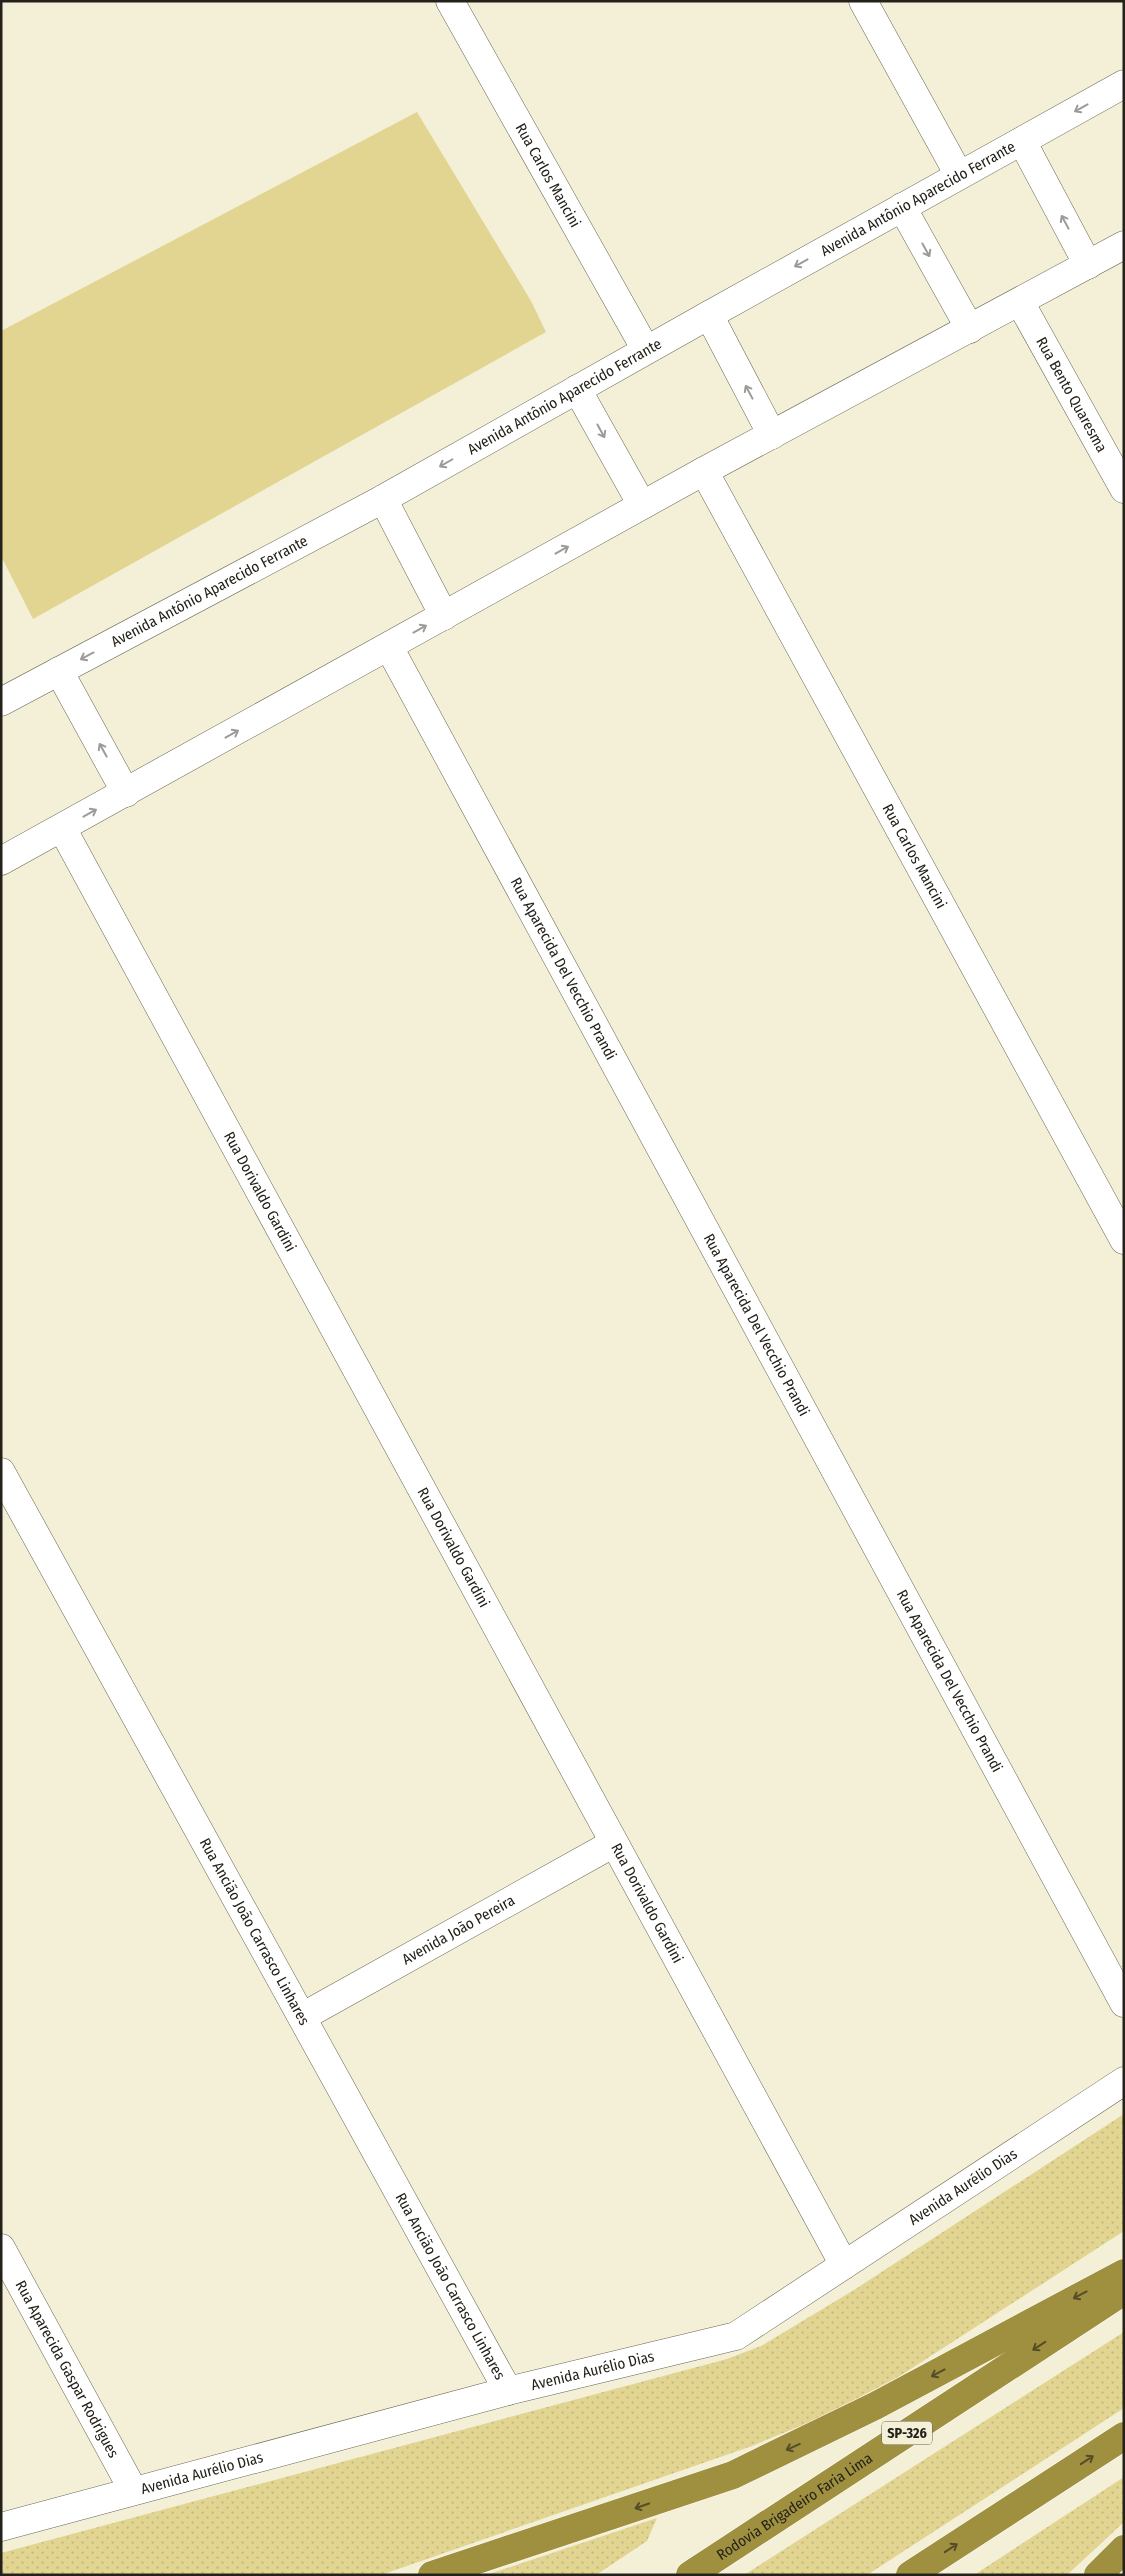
<svg xmlns="http://www.w3.org/2000/svg" width="1125" height="2576" font-family="'Fira Sans Condensed',sans-serif">
	<style>
		.grass { fill: url(#grass-dots) }
		.garden { fill: #e1d591 }
		.lines { fill: none; stroke-linecap: round; stroke-linejoin: round }
		.minor-casing { stroke: #696652; stroke-width: 29 }
		.motorway-casing { stroke: #fff; stroke-width: 29 }
		.minor { stroke: #fff; stroke-width: 28 }
		.motorway { stroke: #9f903f; stroke-width: 28 }
		.oneway { stroke: #9c9b98 }
		.oneway2 { stroke: #554d28 }
		.labels { text-anchor: middle; stroke-width: 4; stroke-linejoin: round; paint-order: stroke }
		.shield { fill: #f4f0d8; stroke: #625f52; stroke-width: 1 }
		.shield-label { font-size: 14px; font-weight: bold; fill: #232119 }
		.street-label { font-size: 15px; fill: #232119; stroke: #f4f0d8 }
	</style>
	<defs>
		<pattern id="grass-dots" width="8" height="8" patternUnits="userSpaceOnUse" patternTransform="scale(1.25)"><rect width="8" height="8" fill="#e1d591"/><path d="M2 2h.1M6 6h.1" fill="none" stroke="#c1b77c" stroke-width="1.8" stroke-linecap="round"/></pattern>
	</defs>
	<rect width="100%" height="100%" fill="#f4f0d8"/>
	<path class="grass" d="M 1124,2114 L 1124,2231 L 900,2376 L 822,2417 L 752,2446 L 381,2575 L 1,2575 L 1,2553 L 727,2359 L 761,2346 L 854,2290 Z
		M 1124,2332 L 1124,2408 L 867,2575 L 744,2575 Z
		M 1124,2477 L 1124,2522 L 1067,2575 L 974,2575 Z
		M 657,2518 L 647,2541 L 596,2575 L 486,2575 Z"/>
	<path class="garden" d="M 417,112 L 531,301 L 546,332 L 33,619 L 1,556 L 1,331 Z"/>
	<g class="lines">
		<g class="minor-casing">
			<g id="minor">
				<path id="s1" d="M 450,1 L 646,350"/>
				<path d="M 863,1 L 959,175"/>
				<path d="M 1022,141 L 1088,265"/>
				<path d="M 902,207 L 970,329"/>
				<path id="s2" d="M 1020,302 L 1124,489"/>
				<path d="M 709,315 L 772,435"/>
				<path d="M 577,389 L 642,505"/>
				<path id="s3" d="M 704,471 L 1124,1240"/>
				<path d="M 383,499 L 444,616"/>
				<path id="s4" d="M 389,647 L 1124,2003"/>
				<path d="M 59,671 L 126,793"/>
				<path id="s5" d="M 1,702 L 383,499 L 709,315 L 1124,84"/>
				<path id="s6" d="M 62,828 L 844,2265"/>
				<path d="M 1,861 L 704,471 L 1124,245"/>
				<path id="s7" d="M 1,1472 L 508,2391"/>
				<path id="s8" d="M 302,2017 L 614,1843"/>
				<path id="s9" d="M 1,2248 L 133,2490"/>
				<path id="s10" d="M 1,2527 L 508,2391 L 736,2336 L 1124,2081"/>
			</g>
		</g>
		<g class="motorway-casing">
			<g id="motorway">
				<path d="M 432,2575 L 733,2475 L 875,2406 L 1124,2273"/>
				<path id="s11" d="M 690,2575 L 1124,2291"/>
				<path d="M 910,2575 L 1124,2436"/>
				<path d="M 1098,2575 L 1124,2549"/>
			</g>
		</g>
		<use href="#minor" class="minor"/>
		<use href="#motorway" class="motorway"/>
	</g>
	<defs><path id="oneway-shaft" d="M-6 0H5M1.5-3L5.5 0L1.5 3" fill="none" stroke-width="1.6" stroke-linecap="round" stroke-linejoin="round" transform="scale(1.25)"/></defs>
	<g class="oneway">
		<use href="#oneway-shaft" transform="translate(1081 108) rotate(151)"/>
		<use href="#oneway-shaft" transform="translate(1065 222) rotate(-118)"/>
		<use href="#oneway-shaft" transform="translate(926 250) rotate(61)"/>
		<use href="#oneway-shaft" transform="translate(801 263) rotate(151)"/>
		<use href="#oneway-shaft" transform="translate(749 392) rotate(-118)"/>
		<use href="#oneway-shaft" transform="translate(601 431) rotate(61)"/>
		<use href="#oneway-shaft" transform="translate(446 463) rotate(150)"/>
		<use href="#oneway-shaft" transform="translate(562 550) rotate(-29)"/>
		<use href="#oneway-shaft" transform="translate(420 629) rotate(-29)"/>
		<use href="#oneway-shaft" transform="translate(87 656) rotate(152)"/>
		<use href="#oneway-shaft" transform="translate(232 734) rotate(-29)"/>
		<use href="#oneway-shaft" transform="translate(103 750) rotate(-119)"/>
		<use href="#oneway-shaft" transform="translate(90 813) rotate(-29)"/>
	</g>
	<g class="oneway2">
		<use href="#oneway-shaft" transform="translate(1080 2295) rotate(152)"/>
		<use href="#oneway-shaft" transform="translate(1039 2346) rotate(147)"/>
		<use href="#oneway-shaft" transform="translate(938 2373) rotate(152)"/>
		<use href="#oneway-shaft" transform="translate(793 2447) rotate(156)"/>
		<use href="#oneway-shaft" transform="translate(1087 2460) rotate(-33)"/>
		<use href="#oneway-shaft" transform="translate(642 2506) rotate(161)"/>
		<use href="#oneway-shaft" transform="translate(951 2548) rotate(-33)"/>
	</g>
	<g class="labels">
		<rect class="shield" x="882" y="2421.5" width="50" height="23" rx="4"/>
		<g class="shield-label">
			<text x="907" y="2438">SP-326</text>
		</g>
		<g class="street-label">
			<text dy="5" stroke="none"><textPath href="#s1" startOffset="200">Rua Carlos Mancini</textPath></text>
			<text dy="5" stroke="none"><textPath href="#s5" startOffset="1046">Avenida Antônio Aparecido Ferrante</textPath></text>
			<text dy="5" stroke="none"><textPath href="#s2" startOffset="106">Rua Bento Quaresma</textPath></text>
			<text dy="5" stroke="none"><textPath href="#s5" startOffset="641">Avenida Antônio Aparecido Ferrante</textPath></text>
			<text dy="5" stroke="none"><textPath href="#s5" startOffset="236">Avenida Antônio Aparecido Ferrante</textPath></text>
			<text dy="5" stroke="none"><textPath href="#s3" startOffset="439">Rua Carlos Mancini</textPath></text>
			<text dy="5" stroke="none"><textPath href="#s4" startOffset="366">Rua Aparecida Del Vecchio Prandi</textPath></text>
			<text dy="5" stroke="none"><textPath href="#s6" startOffset="414">Rua Dorivaldo Gardini</textPath></text>
			<text dy="5" stroke="none"><textPath href="#s4" startOffset="771">Rua Aparecida Del Vecchio Prandi</textPath></text>
			<text dy="5" stroke="none"><textPath href="#s6" startOffset="819">Rua Dorivaldo Gardini</textPath></text>
			<text dy="5" stroke="none"><textPath href="#s4" startOffset="1176">Rua Aparecida Del Vecchio Prandi</textPath></text>
			<text dy="5" stroke="none"><textPath href="#s6" startOffset="1224">Rua Dorivaldo Gardini</textPath></text>
			<text dy="5" stroke="none"><textPath href="#s8" startOffset="179">Avenida João Pereira</textPath></text>
			<text dy="5" stroke="none"><textPath href="#s7" startOffset="525">Rua Ancião João Carrasco Linhares</textPath></text>
			<text dy="5" stroke="none"><textPath href="#s10" startOffset="1031">Avenida Aurélio Dias</textPath></text>
			<text dy="5" stroke="none"><textPath href="#s7" startOffset="930">Rua Ancião João Carrasco Linhares</textPath></text>
			<text dy="5" stroke="none"><textPath href="#s9" startOffset="138">Rua Aparecida Gaspar Rodrigues</textPath></text>
			<text dy="5" stroke="none"><textPath href="#s10" startOffset="612">Avenida Aurélio Dias</textPath></text>
			<text dy="5" stroke="none"><textPath href="#s10" startOffset="208">Avenida Aurélio Dias</textPath></text>
			<text dy="5" stroke="none"><textPath href="#s11" startOffset="125">Rodovia Brigadeiro Faria Lima</textPath></text>
		</g>
	</g>
	<rect width="1125" height="2576" fill="none" stroke="#232119" stroke-width="5"/>
</svg>
